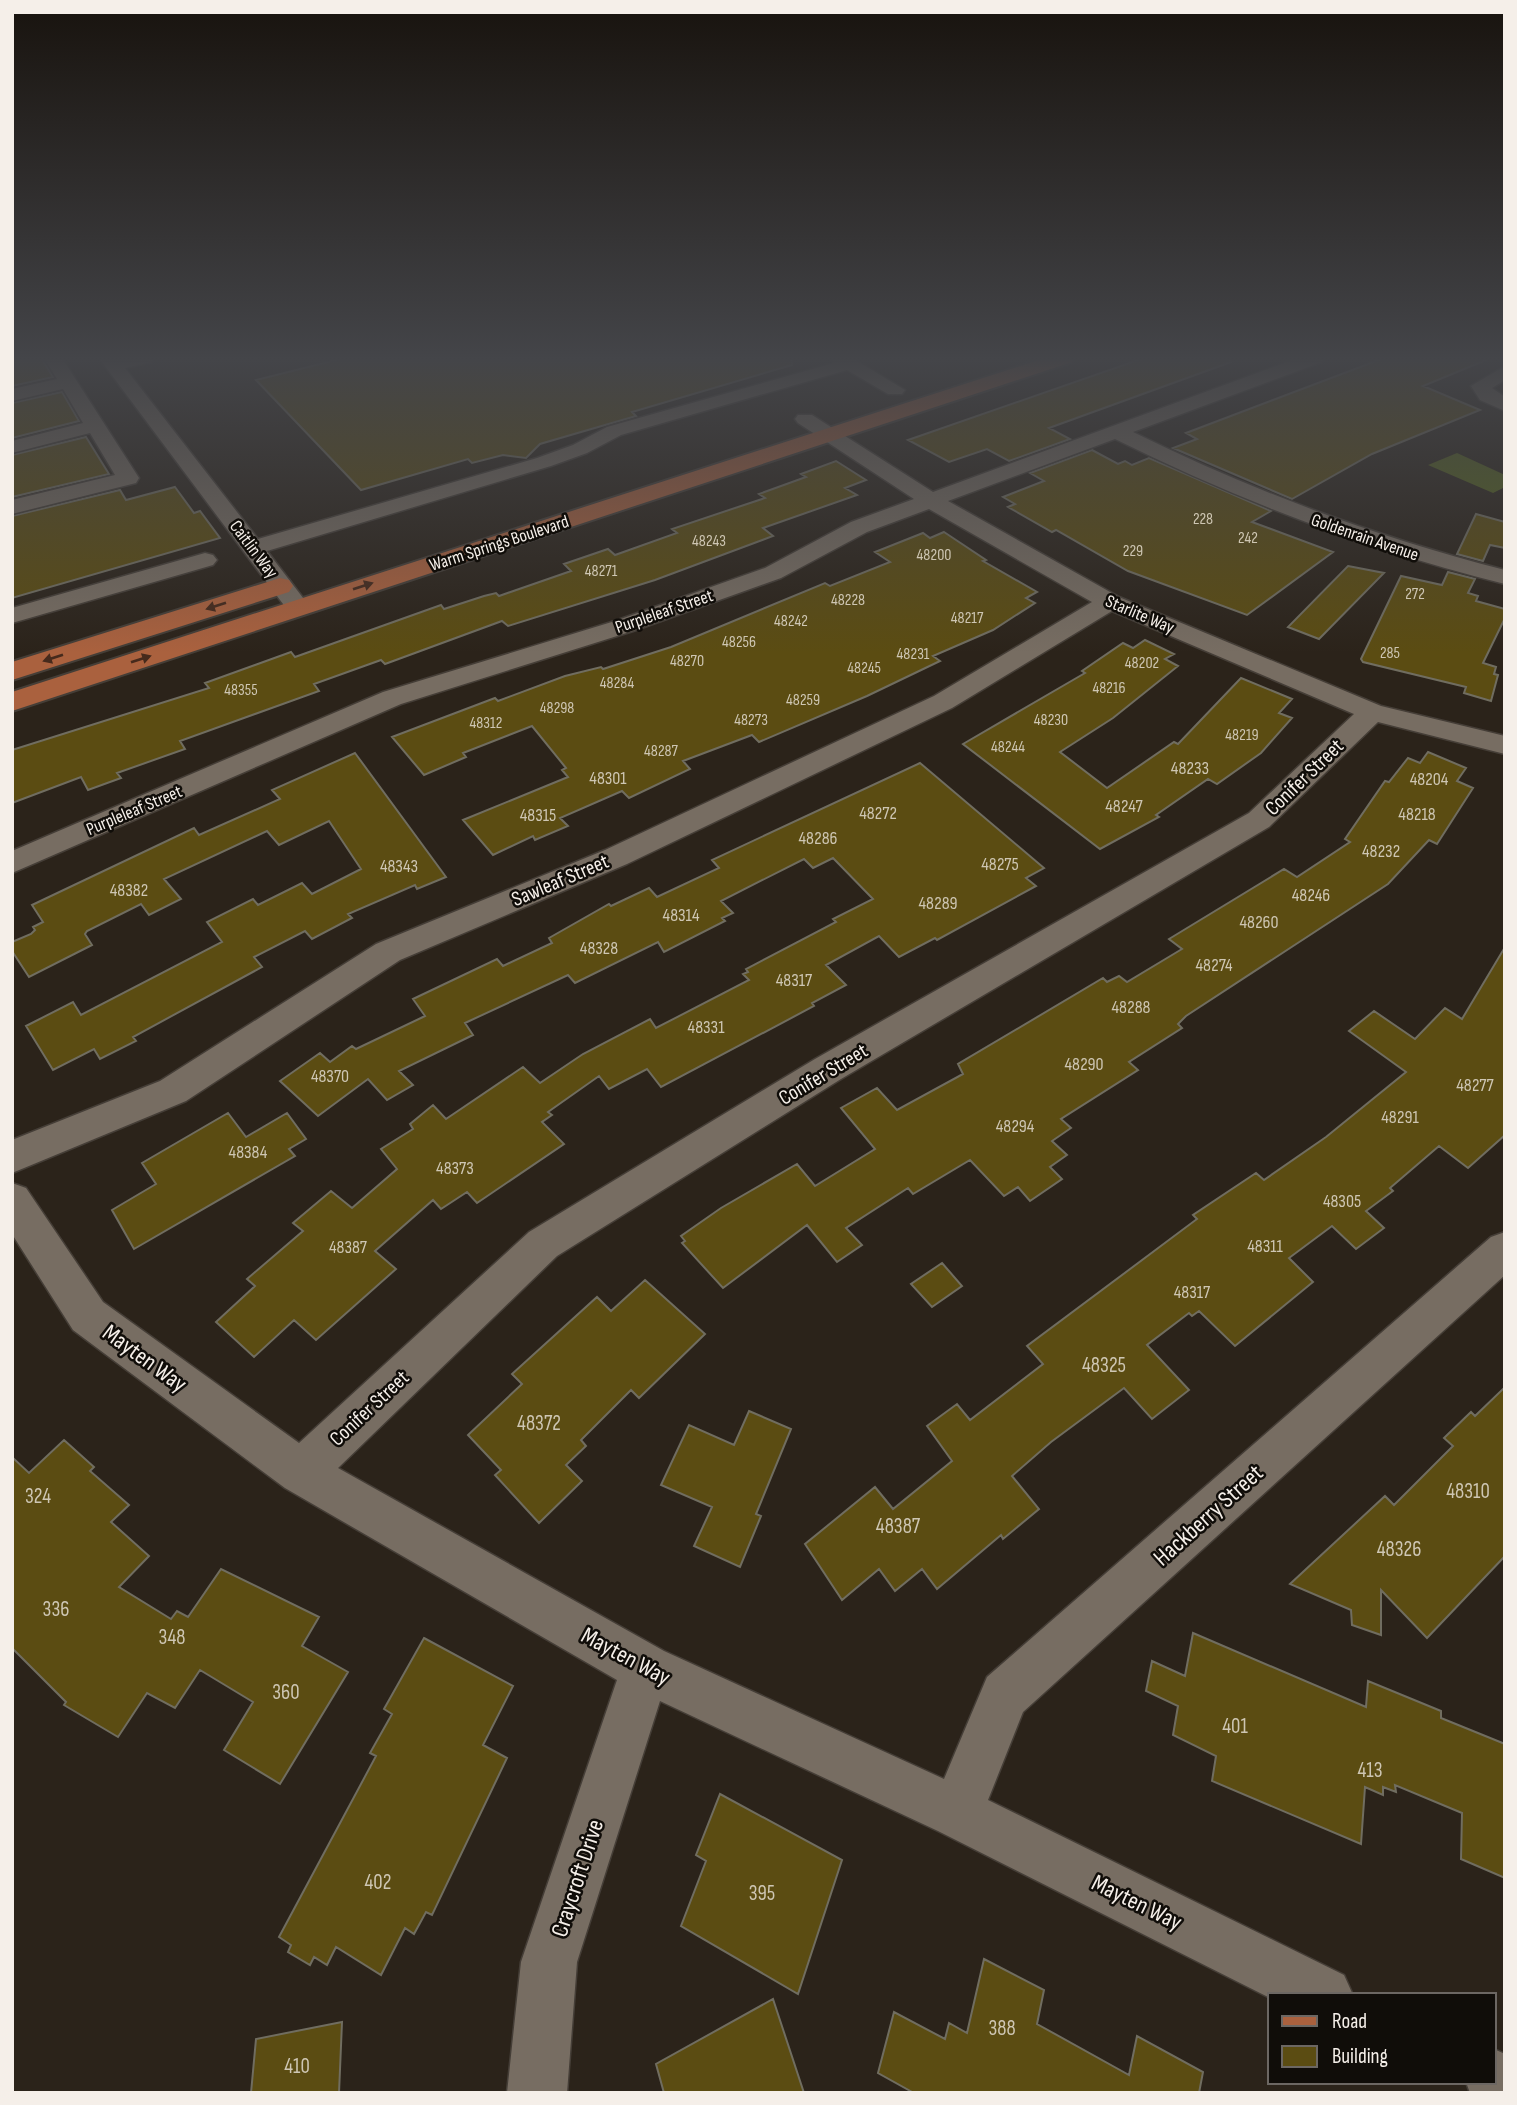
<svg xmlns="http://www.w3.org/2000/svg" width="1517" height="2105" font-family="'Sofia Sans Condensed',sans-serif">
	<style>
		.water { fill: #55631d }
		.building { fill: #5b4c12; stroke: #706d60; stroke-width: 2 }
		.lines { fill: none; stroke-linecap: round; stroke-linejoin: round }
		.minor-casing { stroke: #453e37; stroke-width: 3 }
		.major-casing { stroke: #453e37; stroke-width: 4 }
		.minor { fill: #776d62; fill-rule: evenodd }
		.major { fill: #aa613e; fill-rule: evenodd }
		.oneway { fill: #462a1c }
		.labels { text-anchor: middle; stroke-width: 5; stroke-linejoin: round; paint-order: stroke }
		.far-number-label { font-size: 16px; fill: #cec6b3 }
		.far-street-label { font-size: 18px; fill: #f5efe9; stroke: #100d09 }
		.number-label { font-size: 18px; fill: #cec6b3 }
		.street-label { font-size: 21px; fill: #f5efe9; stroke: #100d09 }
		.near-number-label { font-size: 21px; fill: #cec6b3 }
		.near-street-label { font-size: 24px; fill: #f5efe9; stroke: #100d09 }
	</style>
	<rect width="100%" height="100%" fill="#2b231a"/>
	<path class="water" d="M 1457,453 L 1505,475 L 1505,487 L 1493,493 L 1428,465 Z"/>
	<path class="building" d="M 12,358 L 41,358 L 53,377 L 12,386 Z
		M 344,358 L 791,358 L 792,365 L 632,412 L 636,416 L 540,444 L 526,458 L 503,455 L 472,463 L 468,459 L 361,490 L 256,380 Z
		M 1144,358 L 1230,358 L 1231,362 L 1049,428 L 1070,439 L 1009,461 L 987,449 L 949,462 L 908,440 Z
		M 1384,358 L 1491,358 L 1423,386 L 1480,410 L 1372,454 L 1292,499 L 1173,448 L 1197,439 L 1186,433 Z
		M 62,392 L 79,421 L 12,438 L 12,403 Z
		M 86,437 L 109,474 L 12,497 L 12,455 Z
		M 1092,450 L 1118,464 L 1125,461 L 1132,465 L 1149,458 L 1271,511 L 1252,522 L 1333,552 L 1247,615 L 1128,571 L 1056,530 L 1052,532 L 1008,507 L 1015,504 L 1003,497 L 1044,481 L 1030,473 Z
		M 836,461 L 866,480 L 845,488 L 857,495 L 763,528 L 773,536 L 655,580 L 508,626 L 502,621 L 385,664 L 381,660 L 314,684 L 319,691 L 180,741 L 185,749 L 117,773 L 121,778 L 88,790 L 81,777 L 12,803 L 12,750 L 209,688 L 205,683 L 291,652 L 295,657 L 441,605 L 444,609 L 484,596 L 496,593 L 499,596 L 571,571 L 564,564 L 608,549 L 615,555 L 677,533 L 672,529 L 765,498 L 759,494 L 806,477 L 801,474 Z
		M 175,487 L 194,513 L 200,511 L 220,538 L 12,598 L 12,516 L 120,490 L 126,500 Z
		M 1476,514 L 1505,522 L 1505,548 L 1490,545 L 1483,561 L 1457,554 Z
		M 944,532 L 986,560 L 983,561 L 1037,592 L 1026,598 L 1035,603 L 993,630 L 933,656 L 940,661 L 867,696 L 759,742 L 752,735 L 683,761 L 690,769 L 629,798 L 622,791 L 560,818 L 568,826 L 535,840 L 533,836 L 493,855 L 463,820 L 568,777 L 562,770 L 566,768 L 532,726 L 463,753 L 466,757 L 424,775 L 392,737 L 495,698 L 498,701 L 565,676 L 601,667 L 603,669 L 671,647 L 825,583 L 830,586 L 890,562 L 875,552 L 923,533 L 930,538 Z
		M 1348,566 L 1384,573 L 1319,639 L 1288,627 Z
		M 1448,572 L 1475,579 L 1468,593 L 1478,596 L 1476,601 L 1505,609 L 1505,618 L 1483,663 L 1496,667 L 1494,674 L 1498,675 L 1491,701 L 1464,693 L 1466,687 L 1363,662 L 1361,659 L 1401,576 L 1442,585 Z
		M 1145,640 L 1174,654 L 1165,659 L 1178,666 L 1113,718 L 1060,752 L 1107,788 L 1174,742 L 1178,744 L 1241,678 L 1292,699 L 1279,713 L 1292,718 L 1261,753 L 1217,784 L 1208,779 L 1156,815 L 1159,817 L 1100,849 L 963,744 L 1085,673 L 1082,671 L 1123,643 L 1133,648 Z
		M 1428,752 L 1466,768 L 1457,781 L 1473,788 L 1437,844 L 1429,840 L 1388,884 L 1186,1016 L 1178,1024 L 1182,1028 L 1129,1062 L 1138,1070 L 1061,1119 L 1071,1128 L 1052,1141 L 1067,1155 L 1050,1167 L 1062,1179 L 1030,1201 L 1018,1187 L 1004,1196 L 970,1160 L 913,1194 L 908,1188 L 846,1228 L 862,1245 L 837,1262 L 807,1225 L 723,1288 L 682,1243 L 685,1241 L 681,1236 L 721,1208 L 797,1164 L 815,1186 L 875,1149 L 841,1108 L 877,1088 L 897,1110 L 963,1074 L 958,1064 L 1103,978 L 1107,982 L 1119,976 L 1127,982 L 1182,949 L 1169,939 L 1284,869 L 1297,877 L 1350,842 L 1345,839 L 1385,781 L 1389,782 L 1408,758 L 1420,763 Z
		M 355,753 L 446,877 L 417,889 L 415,885 L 348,914 L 352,918 L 312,939 L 305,931 L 254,957 L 262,967 L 133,1037 L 136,1041 L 100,1059 L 94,1049 L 53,1070 L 26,1026 L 73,1002 L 81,1015 L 222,942 L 207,922 L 253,899 L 258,905 L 302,883 L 312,894 L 361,869 L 329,821 L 279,845 L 267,831 L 164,879 L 181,899 L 149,915 L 141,904 L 87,931 L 85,934 L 92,945 L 29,977 L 12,951 L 12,942 L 31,934 L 35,930 L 33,927 L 43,922 L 32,905 L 194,828 L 199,835 L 280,799 L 272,790 Z
		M 920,763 L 1044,868 L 1026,878 L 1036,886 L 937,940 L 935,938 L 899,957 L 879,936 L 826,965 L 846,985 L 812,1003 L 814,1006 L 661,1087 L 647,1069 L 609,1089 L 599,1076 L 548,1112 L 552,1115 L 542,1122 L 564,1144 L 477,1203 L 467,1192 L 441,1209 L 433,1200 L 375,1251 L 396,1269 L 316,1340 L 294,1320 L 254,1357 L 216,1322 L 255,1286 L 247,1279 L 303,1231 L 293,1223 L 331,1191 L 352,1208 L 397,1169 L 381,1149 L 413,1129 L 410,1124 L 433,1105 L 446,1119 L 523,1067 L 540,1083 L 583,1054 L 650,1019 L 656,1028 L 749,980 L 743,974 L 748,972 L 746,969 L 836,922 L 833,919 L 873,899 L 833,858 L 813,868 L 804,859 L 721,901 L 733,913 L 722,918 L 725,921 L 664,952 L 658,942 L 575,983 L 568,975 L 465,1023 L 473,1035 L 399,1071 L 413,1085 L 387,1100 L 368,1079 L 318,1116 L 280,1081 L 320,1053 L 330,1062 L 352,1046 L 356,1049 L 425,1016 L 413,999 L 497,959 L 503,966 L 552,943 L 549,938 L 609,904 L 611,906 L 649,888 L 657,897 L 719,868 L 712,860 Z
		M 1505,947 L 1505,1135 L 1468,1168 L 1439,1146 L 1390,1188 L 1393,1191 L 1366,1211 L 1384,1228 L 1356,1249 L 1332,1226 L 1289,1258 L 1313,1282 L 1235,1346 L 1199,1311 L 1192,1316 L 1189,1313 L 1147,1345 L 1189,1390 L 1152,1419 L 1124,1388 L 1051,1442 L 1012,1476 L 1039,1509 L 1003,1539 L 1001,1535 L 937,1589 L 922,1569 L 895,1591 L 879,1569 L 842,1600 L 805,1544 L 875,1487 L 893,1509 L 952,1461 L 927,1426 L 957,1404 L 970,1420 L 1043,1364 L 1027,1346 L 1197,1219 L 1193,1215 L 1256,1173 L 1264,1180 L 1326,1137 L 1406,1072 L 1349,1031 L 1374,1011 L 1415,1039 L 1445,1008 L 1462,1019 Z
		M 228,1113 L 246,1137 L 287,1113 L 306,1139 L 289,1149 L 295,1156 L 134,1249 L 112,1210 L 156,1184 L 142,1163 Z
		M 942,1263 L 962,1286 L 932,1307 L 911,1284 Z
		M 645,1280 L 705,1334 L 639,1398 L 631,1390 L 581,1440 L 586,1446 L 566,1465 L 582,1481 L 539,1523 L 495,1475 L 501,1470 L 468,1435 L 522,1384 L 512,1374 L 597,1297 L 611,1311 Z
		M 1505,1387 L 1505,1556 L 1427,1638 L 1381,1590 L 1381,1635 L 1352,1625 L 1351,1610 L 1290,1584 L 1385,1496 L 1394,1505 L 1453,1446 L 1444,1438 L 1471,1412 L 1475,1416 Z
		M 749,1411 L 791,1429 L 756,1514 L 761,1516 L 740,1567 L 694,1546 L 712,1507 L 661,1485 L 689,1425 L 734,1445 Z
		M 64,1440 L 94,1467 L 90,1471 L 129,1505 L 111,1522 L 149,1556 L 119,1587 L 171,1619 L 177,1611 L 188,1617 L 221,1569 L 319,1617 L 302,1646 L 348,1672 L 280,1784 L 224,1750 L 253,1702 L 200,1670 L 175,1708 L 147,1693 L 118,1737 L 64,1705 L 66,1702 L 12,1648 L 12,1457 L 29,1473 Z
		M 1193,1633 L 1366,1707 L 1368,1681 L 1441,1711 L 1441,1718 L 1505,1744 L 1505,1878 L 1461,1859 L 1462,1813 L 1395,1785 L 1396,1792 L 1383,1787 L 1383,1795 L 1365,1787 L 1361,1844 L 1212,1781 L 1216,1756 L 1173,1735 L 1178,1706 L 1146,1691 L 1152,1661 L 1185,1676 Z
		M 424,1638 L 513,1686 L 483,1745 L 507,1758 L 432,1915 L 426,1912 L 414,1934 L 405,1928 L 381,1975 L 336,1947 L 327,1965 L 314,1957 L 310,1965 L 288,1952 L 291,1945 L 279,1937 L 376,1756 L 370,1753 L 392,1714 L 384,1709 Z
		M 720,1794 L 842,1860 L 798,1994 L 681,1926 L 706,1861 L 696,1855 Z
		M 984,1959 L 1044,1990 L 1037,2024 L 1129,2075 L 1137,2036 L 1203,2072 L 1199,2093 L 914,2093 L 878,2073 L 894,2012 L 945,2039 L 949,2023 L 967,2033 Z
		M 773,1999 L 804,2093 L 664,2093 L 656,2064 Z
		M 342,2022 L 339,2093 L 251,2093 L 256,2039 Z"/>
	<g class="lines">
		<g class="minor-casing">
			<path id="minor" d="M 44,358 L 62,358 L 139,478 L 136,483 L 12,514 L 12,500 L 115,475 L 90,433 L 12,453 L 12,441 L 83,423 L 63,389 L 12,401 L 12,389 L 57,379 Z
				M 99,358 L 154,358 L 152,362 L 125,368 L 258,539 L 537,458 L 573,445 L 607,427 L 834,363 L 830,358 L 852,358 L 905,390 L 902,394 L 888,394 L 847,370 L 621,435 L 587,453 L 551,466 L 267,551 L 310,607 L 307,612 L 289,612 Z
				M 1298,358 L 1324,358 L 1322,362 L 1133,432 C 1253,491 1376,537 1505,570 L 1505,584 C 1369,550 1240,501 1115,439 L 948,501 L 1119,597 L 1381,706 L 1505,736 L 1505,754 L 1378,722 L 1269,827 L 841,1079 L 557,1256 L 338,1468 L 664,1651 L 944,1779 L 987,1677 L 1491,1237 L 1505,1232 L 1505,1275 L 1023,1712 L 988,1800 L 1344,1975 L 1353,1995 L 1270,1995 L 1270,1998 L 938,1831 L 660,1701 L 577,1962 L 567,2093 L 507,2093 L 521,1962 L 617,1680 L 285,1488 L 73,1330 L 12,1234 L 12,1183 L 26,1188 L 103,1302 L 299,1443 L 529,1232 L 815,1059 L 1249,813 L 1354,714 L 1112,611 L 952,708 L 627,864 L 400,960 L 186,1101 L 12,1173 L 12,1140 L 160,1081 L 376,944 L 605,850 L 934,696 L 1092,602 L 929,509 L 867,532 L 781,578 L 633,631 L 401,704 L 12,873 L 12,851 L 383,692 L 615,621 L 765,568 L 851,522 L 914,499 L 798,423 L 795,419 L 798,415 L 812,415 L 933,492 Z
				M 1505,366 L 1505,380 L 1492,388 L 1505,397 L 1505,411 L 1480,400 L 1471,386 Z
				M 205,553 L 213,555 L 217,560 L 213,565 L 12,623 L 12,608 Z
				M 1494,2049 L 1505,2054 L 1505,2093 L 1470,2093 L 1466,2082 L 1494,2082 Z"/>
		</g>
		<g class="major-casing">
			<path id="major" d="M 1045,358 L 1075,358 L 1072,362 L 12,711 L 12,692 Z
				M 280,578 L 289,580 L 293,586 L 289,592 L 12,680 L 12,662 Z"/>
		</g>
		<use href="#minor" class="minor"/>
		<use href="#major" class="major"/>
	</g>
	<defs><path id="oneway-solid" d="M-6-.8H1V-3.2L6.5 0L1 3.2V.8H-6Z" transform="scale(1.75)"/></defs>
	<g class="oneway">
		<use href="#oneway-solid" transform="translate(363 586) rotate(-18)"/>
		<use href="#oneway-solid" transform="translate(216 606) rotate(162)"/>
		<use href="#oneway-solid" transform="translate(53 658) rotate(162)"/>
		<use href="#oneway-solid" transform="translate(141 659) rotate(-18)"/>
	</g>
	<linearGradient id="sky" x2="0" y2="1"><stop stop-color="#18130e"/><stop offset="0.55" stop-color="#444549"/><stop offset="1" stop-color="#444549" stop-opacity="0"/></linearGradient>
	<rect width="1517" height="653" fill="url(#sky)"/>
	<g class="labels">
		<g class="far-number-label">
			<text x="1203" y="524">228</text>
			<text x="1248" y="543">242</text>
			<text x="709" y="546">48243</text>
			<text x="1133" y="556">229</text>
			<text x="934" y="560">48200</text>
			<text x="601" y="576">48271</text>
			<text x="1415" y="599">272</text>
			<text x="848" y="605">48228</text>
			<text x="967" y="623">48217</text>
			<text x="791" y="626">48242</text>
			<text x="739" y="647">48256</text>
			<text x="1390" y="658">285</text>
			<text x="913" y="659">48231</text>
			<text x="687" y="666">48270</text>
			<text x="1142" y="668">48202</text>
			<text x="864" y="673">48245</text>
			<text x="617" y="688">48284</text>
			<text x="1109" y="693">48216</text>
			<text x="241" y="695">48355</text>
			<text x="803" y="705">48259</text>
			<text x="557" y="713">48298</text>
			<text x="751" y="725">48273</text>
			<text x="1051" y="725">48230</text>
			<text x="486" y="728">48312</text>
			<text x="1242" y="740">48219</text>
			<text x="1008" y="752">48244</text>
			<text x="661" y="756">48287</text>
		</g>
		<g class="far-street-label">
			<text transform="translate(1365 537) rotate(19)" y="6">Goldenrain Avenue</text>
			<text transform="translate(499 543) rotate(-18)" y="6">Warm Springs Boulevard</text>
			<text transform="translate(254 549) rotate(53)" y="6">Caitlin Way</text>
			<text transform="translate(664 611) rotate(-19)" y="6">Purpleleaf Street</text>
			<text transform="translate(1140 614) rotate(23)" y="6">Starlite Way</text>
			<text transform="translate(134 810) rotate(-23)" y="6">Purpleleaf Street</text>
		</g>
		<g class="number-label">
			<text x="1190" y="774">48233</text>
			<text x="608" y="784">48301</text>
			<text x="1429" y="785">48204</text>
			<text x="1124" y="812">48247</text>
			<text x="878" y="819">48272</text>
			<text x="1417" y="820">48218</text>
			<text x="538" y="821">48315</text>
			<text x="818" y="844">48286</text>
			<text x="1381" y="857">48232</text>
			<text x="1000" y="870">48275</text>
			<text x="399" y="872">48343</text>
			<text x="129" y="896">48382</text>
			<text x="1311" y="901">48246</text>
			<text x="938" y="909">48289</text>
			<text x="681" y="921">48314</text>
			<text x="1259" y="928">48260</text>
			<text x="599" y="954">48328</text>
			<text x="1214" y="971">48274</text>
			<text x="794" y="986">48317</text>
			<text x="1131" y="1013">48288</text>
			<text x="706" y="1033">48331</text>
			<text x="1084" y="1070">48290</text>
			<text x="330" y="1082">48370</text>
			<text x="1475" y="1091">48277</text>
			<text x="1400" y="1123">48291</text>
			<text x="1015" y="1132">48294</text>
			<text x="248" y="1158">48384</text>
			<text x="455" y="1174">48373</text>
			<text x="1342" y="1207">48305</text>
			<text x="1265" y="1252">48311</text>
			<text x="348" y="1253">48387</text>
			<text x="1192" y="1298">48317</text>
		</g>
		<g class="street-label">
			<text transform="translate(1304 777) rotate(-44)" y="7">Conifer Street</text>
			<text transform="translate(560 880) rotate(-23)" y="7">Sawleaf Street</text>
			<text transform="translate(823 1074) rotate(-31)" y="7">Conifer Street</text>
			<text transform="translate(369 1408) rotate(-43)" y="7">Conifer Street</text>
		</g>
		<g class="near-number-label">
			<text x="1104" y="1372">48325</text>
			<text x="539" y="1430">48372</text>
			<text x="1468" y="1498">48310</text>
			<text x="38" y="1503">324</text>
			<text x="898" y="1533">48387</text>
			<text x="1399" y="1556">48326</text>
			<text x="56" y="1616">336</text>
			<text x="172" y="1644">348</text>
			<text x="286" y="1699">360</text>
			<text x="1235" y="1733">401</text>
			<text x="1370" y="1777">413</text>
			<text x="378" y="1889">402</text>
			<text x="762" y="1900">395</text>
			<text x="1002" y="2035">388</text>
			<text x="297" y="2073">410</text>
		</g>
		<g class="near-street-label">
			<text transform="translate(145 1358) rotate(36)" y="8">Mayten Way</text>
			<text transform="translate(1208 1515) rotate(-42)" y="8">Hackberry Street</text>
			<text transform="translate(626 1656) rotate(28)" y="8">Mayten Way</text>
			<text transform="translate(577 1878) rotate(-72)" y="8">Craycroft Drive</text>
			<text transform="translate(1137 1902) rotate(26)" y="8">Mayten Way</text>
		</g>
	</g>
	<rect width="1517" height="2105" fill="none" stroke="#f5efe9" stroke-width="28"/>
	<rect x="1268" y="1993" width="228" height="91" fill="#100d09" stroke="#6c6763" stroke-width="2"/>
	<rect x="1282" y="2016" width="35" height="10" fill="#aa613e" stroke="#6c6763" stroke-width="2"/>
	<text x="1332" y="2028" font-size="21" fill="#f5efe9">Road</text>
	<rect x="1282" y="2046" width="35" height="21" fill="#5b4c12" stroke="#6c6763" stroke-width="2"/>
	<text x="1332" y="2063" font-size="21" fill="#f5efe9">Building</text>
</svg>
